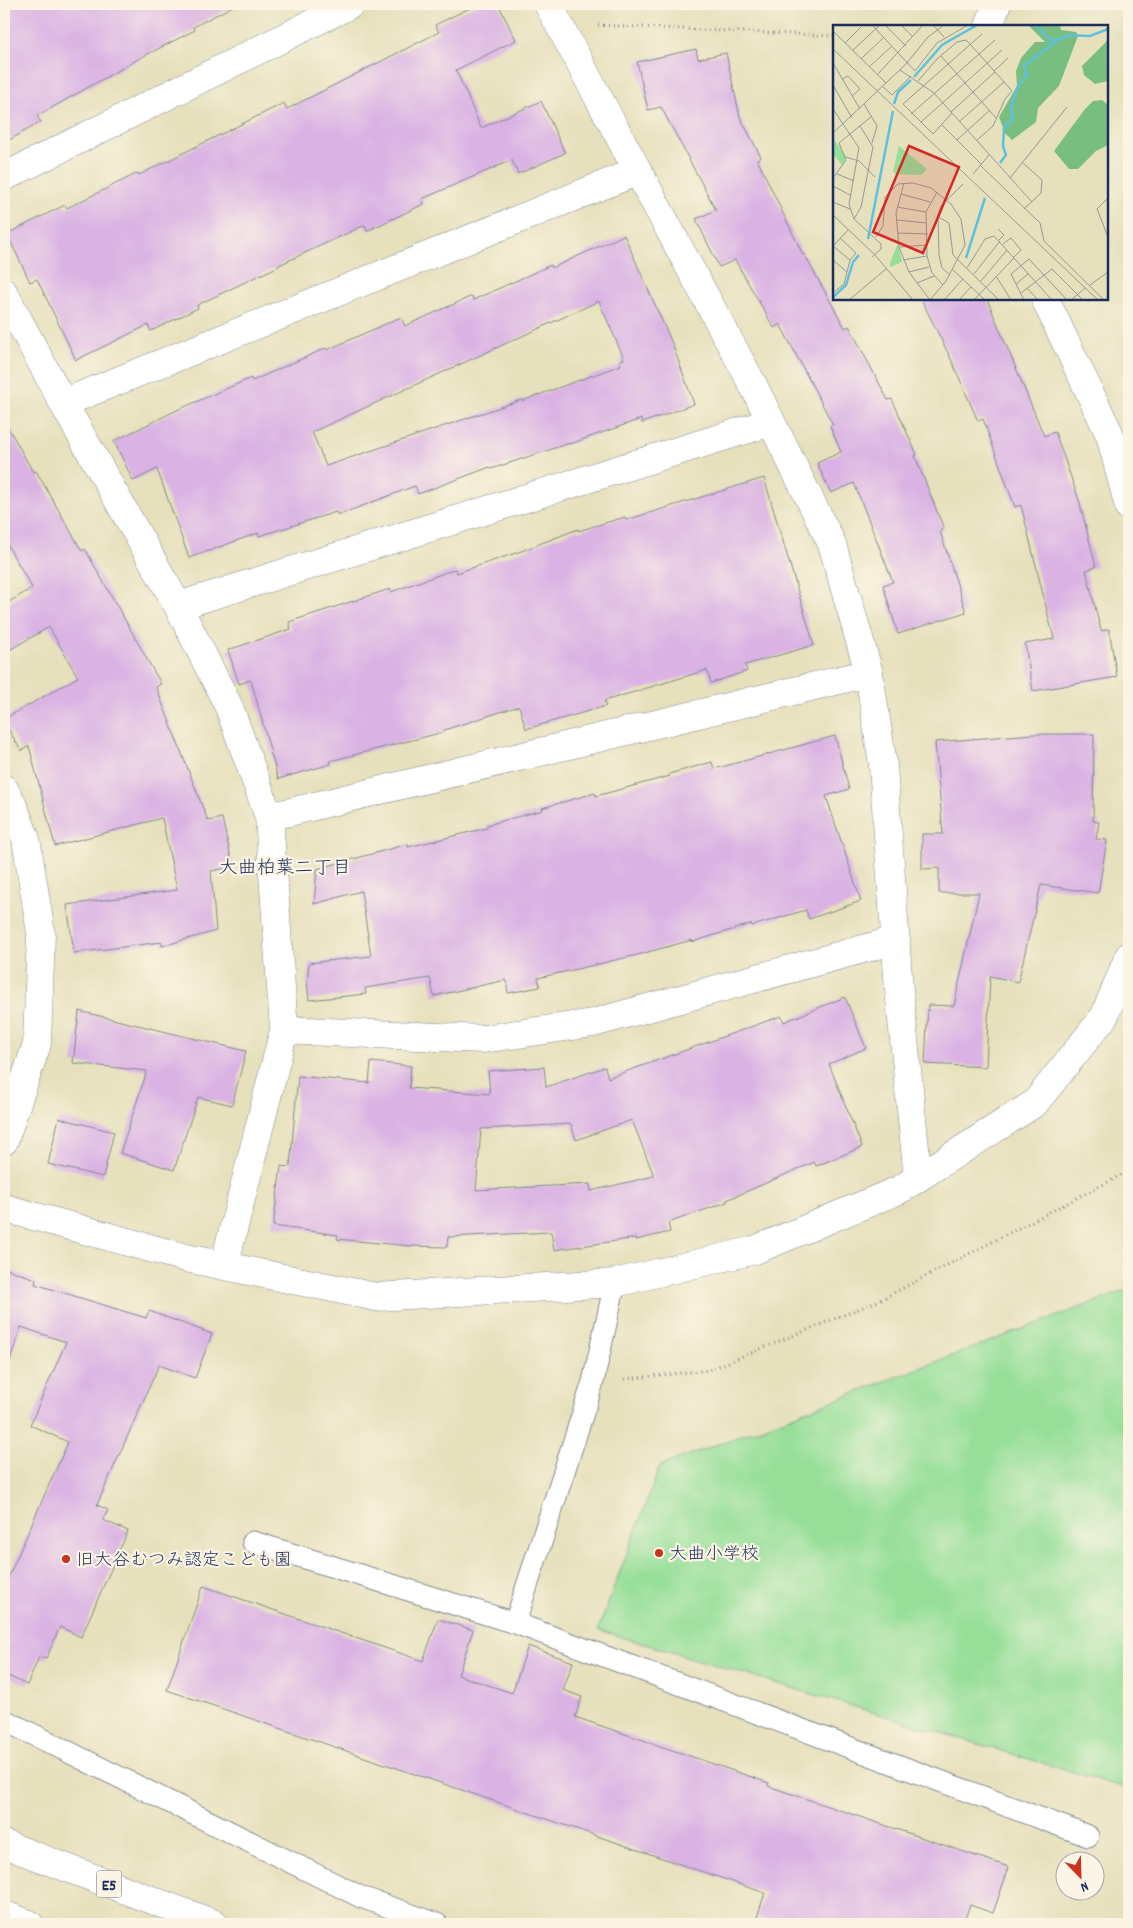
<svg xmlns="http://www.w3.org/2000/svg" width="1133" height="1928" font-family="Dekko,'Klee One',sans-serif">
	<style>
		.green { fill: #97df99; stroke: #59877c }
		.building { fill: #dab3e4; fill-rule: evenodd }
		.lines { fill: none; stroke-linecap: round; stroke-linejoin: round }
		.lane-casing { stroke: #80888d; stroke-width: 23 }
		.street-casing { stroke: #80888d; stroke-width: 29 }
		.highway-casing { stroke: #80888d; stroke-width: 29 }
		.path { stroke: #80888d; stroke-width: 3; stroke-dasharray: 1 4; stroke-linecap: butt }
		.lane { stroke: #fff; stroke-width: 21 }
		.street { stroke: #fff; stroke-width: 28 }
		.highway { stroke: #fff; stroke-width: 28 }
		.poi-dot { fill: #c8321e; stroke: #fcf5e5; stroke-width: 2 }
		.labels { text-anchor: middle; stroke-width: 4.5; stroke-linejoin: round; paint-order: stroke }
		.shield { fill: #fcf5e5; stroke: #5e6a86; stroke-width: 1 }
		.shield-label { font-size: 16px; font-weight: bold; fill: #1b2f5e }
		.poi-label { font-size: 18px; fill: #1b2f5e; stroke: #fcf5e5; text-anchor: start }
		.neighbourhood-label { font-size: 19px; fill: #1b2f5e; stroke: #fcf5e5 }
		.inset-river { fill: none; stroke: #5fc0de; stroke-width: 2.5 }
		.inset-road { fill: none; stroke: #959996; stroke-width: 1 }
		.view { fill: #d62828; fill-opacity: 0.15; stroke: #d62828; stroke-width: 2.5 }
		.inset-edge { fill: none; stroke: #1b2f5e; stroke-width: 2.5 }
	</style>
	<rect width="100%" height="100%" fill="#fcf5e5"/>
	<filter id="ink" filterUnits="userSpaceOnUse"><feTurbulence type="fractalNoise" baseFrequency=".02" numOctaves="2"/><feDisplacementMap in="SourceGraphic" scale="10" xChannelSelector="R" yChannelSelector="G"/><feConvolveMatrix kernelMatrix="1 2 1 2 8 2 1 2 1" color-interpolation-filters="sRGB"/></filter>
	<filter id="wash" filterUnits="userSpaceOnUse"><feTurbulence type="fractalNoise" baseFrequency=".0096" numOctaves="4" result="noise"/><feDisplacementMap in="SourceGraphic" scale="20" xChannelSelector="R" yChannelSelector="G"/><feGaussianBlur stdDeviation="1.12" result="paint"/><feColorMatrix in="noise" values="0 0 0 0 0 0 0 0 0 0 0 0 0 0 0 0 0 1.4 0 .05"/><feComposite in="paint" operator="in"/></filter>
	<g filter="url(#wash)">
		<rect width="100%" height="100%" fill="#e6e0bc"/>
		<path class="green" d="M 1129,1289 L 1129,1789 L 598,1630 L 660,1466 Z"/>
		<g id="blocks">
			<path class="building" d="M 4,4 L 237,4 L 193,27 L 195,30 L 142,57 L 37,116 L 41,122 L 4,143 Z
				M 478,4 L 498,4 L 516,40 L 456,70 L 481,128 L 541,101 L 565,153 L 518,174 L 512,160 L 422,199 L 424,204 L 367,231 L 365,225 L 279,265 L 279,266 L 197,305 L 198,308 L 151,331 L 148,325 L 76,360 L 37,279 L 30,282 L 7,234 L 65,205 L 67,208 L 138,173 L 139,175 L 284,103 L 287,109 L 439,32 L 435,25 Z
				M 696,49 L 698,59 L 726,53 L 740,117 L 761,157 L 757,159 L 803,255 L 804,254 L 845,328 L 849,326 L 888,400 L 892,399 L 917,455 L 915,456 L 944,529 L 940,531 L 966,612 L 898,634 L 883,585 L 893,582 L 854,483 L 831,493 L 817,463 L 841,452 L 830,426 L 833,425 L 780,324 L 774,328 L 735,260 L 719,267 L 696,219 L 716,210 L 661,107 L 648,110 L 637,62 Z
				M 624,235 L 672,343 L 694,404 L 642,423 L 641,419 L 570,444 L 570,443 L 491,469 L 490,467 L 418,494 L 415,486 L 338,515 L 336,512 L 259,536 L 258,533 L 189,558 L 157,469 L 133,481 L 114,441 L 175,411 L 251,378 L 252,381 L 326,348 L 327,350 L 401,317 L 405,326 L 472,296 L 473,300 L 551,265 L 552,268 ZM 599,301 L 624,359 L 619,361 L 621,365 L 522,401 L 521,400 L 326,466 L 312,432 Z
				M 921,299 L 987,299 L 1044,436 L 1055,432 L 1079,500 L 1096,567 L 1086,570 L 1101,631 L 1109,629 L 1117,677 L 1033,691 L 1025,644 L 1054,639 L 1021,505 L 1015,507 L 983,419 L 978,421 L 951,359 Z
				M 4,420 L 33,472 L 36,471 L 82,551 L 85,549 L 161,684 L 156,687 L 208,821 L 222,818 L 233,867 L 211,871 L 216,931 L 162,946 L 162,942 L 74,953 L 67,905 L 177,890 L 162,818 L 55,846 L 29,746 L 21,751 L 4,721 L 4,719 L 78,677 L 49,627 L 4,653 L 4,605 L 32,588 L 4,539 Z
				M 764,478 L 814,645 L 745,665 L 747,671 L 711,683 L 707,670 L 604,701 L 606,706 L 526,729 L 519,706 L 444,730 L 444,732 L 330,761 L 331,764 L 278,779 L 251,680 L 239,684 L 228,650 L 291,629 L 289,622 L 390,589 L 391,592 L 455,569 L 457,573 L 516,553 L 578,529 L 578,531 L 625,517 L 626,520 Z
				M 1033,734 L 1094,734 L 1093,821 L 1099,822 L 1096,839 L 1107,840 L 1098,893 L 1041,885 L 1018,982 L 990,976 L 986,1067 L 925,1064 L 928,1005 L 954,1006 L 979,893 L 939,893 L 939,868 L 922,869 L 922,834 L 943,834 L 935,742 Z
				M 835,736 L 849,789 L 826,796 L 861,901 L 809,919 L 806,910 L 752,926 L 751,924 L 692,942 L 692,940 L 637,955 L 538,978 L 540,987 L 508,993 L 506,980 L 434,996 L 430,978 L 365,988 L 366,994 L 309,1000 L 307,982 L 309,963 L 371,956 L 361,891 L 314,904 L 317,869 L 408,844 L 408,847 L 487,828 L 487,825 L 543,810 L 542,808 L 595,793 L 596,796 L 670,776 L 669,774 L 712,762 L 714,769 Z
				M 845,997 L 866,1048 L 829,1064 L 862,1147 L 816,1166 L 814,1162 L 727,1200 L 727,1202 L 668,1223 L 670,1232 L 636,1240 L 636,1238 L 554,1250 L 551,1232 L 448,1237 L 447,1247 L 410,1246 L 337,1239 L 338,1235 L 273,1226 L 281,1166 L 290,1167 L 298,1076 L 369,1083 L 371,1062 L 411,1066 L 409,1088 L 490,1094 L 488,1071 L 544,1067 L 546,1087 L 605,1067 L 608,1078 L 781,1016 L 784,1022 ZM 632,1120 L 654,1176 L 591,1191 L 590,1184 L 476,1190 L 481,1129 L 571,1124 L 576,1140 Z
				M 79,1011 L 246,1051 L 232,1105 L 198,1097 L 174,1170 L 120,1153 L 147,1071 L 73,1063 Z
				M 59,1118 L 114,1132 L 103,1177 L 48,1164 Z
				M 4,1268 L 36,1279 L 35,1284 L 146,1318 L 149,1311 L 212,1334 L 195,1378 L 159,1365 L 97,1505 L 108,1510 L 103,1520 L 128,1531 L 81,1637 L 60,1627 L 46,1659 L 39,1657 L 27,1685 L 4,1674 L 4,1587 L 68,1442 L 30,1425 L 66,1342 L 21,1327 L 10,1360 L 4,1359 Z
				M 203,1586 L 423,1661 L 438,1619 L 473,1630 L 458,1675 L 512,1693 L 528,1646 L 573,1662 L 563,1690 L 582,1697 L 575,1717 L 769,1783 L 768,1786 L 1009,1867 L 993,1913 L 970,1905 L 963,1924 L 777,1924 L 757,1917 L 765,1893 L 167,1690 Z"/>
		</g>
	</g>
	<g filter="url(#ink)">
		<use href="#blocks" fill-opacity="0" stroke="#80888d" stroke-width="1"/>
		<g class="lines">
			<g class="lane-casing">
				<path id="lane" d="M 615,1283 L 593,1382 L 515,1623 L 1088,1836
					M 253,1542 L 515,1623
					M 4,1720 L 361,1897 L 437,1924"/>
			</g>
			<g class="street-casing">
				<path id="street" d="M 548,4 L 754,387 L 832,544 L 869,673 L 883,765 L 899,990 L 918,1178
					M 989,26 L 997,4
					M 4,177 L 351,4
					M 4,293 L 63,403 L 178,606 L 229,707 L 269,817 L 284,1030 L 224,1266
					M 1045,299 L 1110,435 L 1129,507
					M 63,403 L 638,171
					M 178,606 L 771,422
					M 4,789 L 12,803 L 26,839 L 41,933 L 37,1044 L 4,1141
					M 269,817 L 869,673
					M 284,1030 L 483,1039 L 593,1023 L 896,940
					M 4,1208 L 186,1258 L 376,1297 L 615,1283 L 755,1250 L 899,1190 L 1035,1103 L 1104,1017 L 1129,956"/>
			</g>
			<g class="highway-casing">
				<path id="highway" d="M 4,1844 L 215,1924
					M 4,1915 L 29,1924"/>
			</g>
			<path class="path" d="M 598,25 L 834,36
				M 625,1379 L 709,1370 L 878,1301 L 1129,1171"/>
			<use href="#lane" class="lane"/>
			<use href="#street" class="street"/>
			<use href="#highway" class="highway"/>
		</g>
	</g>
	<g class="poi-dot">
		<circle cx="659" cy="1553" r="5"/>
		<circle cx="66" cy="1559" r="5"/>
	</g>
	<g class="labels">
		<rect class="shield" x="96.5" y="1870.5" width="25" height="27" rx="4"/>
		<g class="shield-label">
			<text x="109" y="1890">E5</text>
		</g>
		<g class="poi-label">
			<text x="669" y="1559">大曲小学校</text>
			<text x="76" y="1565">旧大谷むつみ認定こども園</text>
		</g>
		<g class="neighbourhood-label">
			<text x="285" y="873">大曲柏葉二丁目</text>
		</g>
	</g>
	<g transform="translate(833 25)">
		<rect width="275" height="275" fill="#e6e0bc"/>
		<path d="M 0,113 L 13,131 L 10,141 L 0,129 ZM 66,121 L 94,144 L 88,150 L 62,149 L 60,146 ZM 65,218 L 69,237 L 57,242 L 57,238 Z" fill="#97df99"/>
		<path d="M 195,0 L 227,0 L 228,5 L 243,7 L 245,11 L 226,61 L 205,83 L 203,97 L 179,115 L 172,108 L 166,92 L 184,61 L 183,46 L 188,33 L 202,17 L 212,17 ZM 275,15 L 275,56 L 262,59 L 251,50 L 249,41 ZM 269,75 L 275,80 L 275,120 L 263,126 L 245,144 L 236,144 L 221,126 L 252,84 L 260,76 Z" fill="#79be81"/>
		<path class="inset-river" d="M 203,0 L 215,13 L 222,16 L 236,10 L 257,11 L 275,4M 81,52 L 109,20 L 144,0M 61,79 L 65,67 L 78,55M 167,138 L 173,130 L 170,121 L 171,103 L 180,93 L 178,81 L 185,61 L 194,50 L 191,41 L 225,15M 35,214 L 60,86M 133,233 L 152,173M 0,272 L 13,260 L 20,237 L 26,230"/>
		<path class="inset-road" d="M 39,0 L 82,46 L 104,18 L 135,0M 52,0 L 73,21M 68,0 L 80,12M 100,0 L 111,12M 0,6 L 53,58M 12,18 L 28,2M 0,24 L 265,275M 20,25 L 47,0M 108,31 L 163,93M 28,34 L 50,13M 0,38 L 27,84M 36,42 L 58,22M 67,45 L 101,68 L 199,177M 161,46 L 175,33M 44,50 L 90,0M 9,54 L 15,51 L 27,64 L 19,71M 85,56 L 104,34 L 124,17 L 133,15 L 137,19 L 179,66 L 172,74 L 160,101 L 144,115M 0,60 L 19,93M 49,61 L 59,70 L 78,51M 31,79 L 44,101 L 39,118M 0,84 L 26,123 L 16,179 L 21,194 L 48,219 L 48,224 L 39,232M 118,87 L 162,47M 119,88 L 100,109 L 70,79 L 149,9M 78,89 L 162,15M 127,96 L 171,57M 88,97 L 169,25M 109,100 L 148,139M 0,108 L 73,39 L 95,12 L 111,0M 124,115 L 157,85M 13,132 L 26,136 L 42,152M 190,138 L 209,155 L 208,168 L 191,184M 147,140 L 207,198 L 211,216 L 271,275M 4,149 L 21,156M 140,149 L 156,130M 0,153 L 13,135 L 6,118 L 39,91M 177,153 L 234,82M 71,158 L 63,188 L 66,222 L 76,247 L 97,275M 0,161 L 17,170M 104,167 L 93,187 L 94,231 L 99,248 L 110,260M 68,169 L 97,177M 275,173 L 264,184 L 275,212M 0,177 L 17,184M 64,182 L 93,187M 0,190 L 42,230 L 80,275M 105,192 L 116,198 L 120,230 L 166,275M 21,194 L 28,182 L 40,122 L 27,101M 64,195 L 93,198M 165,204 L 171,210 L 166,215M 65,208 L 95,209M 43,212 L 50,201 L 52,172 L 65,159 L 80,158 L 98,163 L 118,179 L 128,194 L 132,220 L 113,256 L 97,275M 170,219 L 178,213 L 188,225 L 181,232M 0,221 L 15,205M 0,221 L 17,235M 66,222 L 95,220M 0,235 L 14,247M 70,235 L 94,231M 134,243 L 152,214 L 161,211 L 219,275M 119,244 L 152,275M 76,247 L 96,242M 116,249 L 109,243 L 106,230 L 105,190 L 108,181 L 130,159M 141,249 L 167,216M 163,251 L 178,275M 148,256 L 174,225M 84,258 L 101,251M 183,259 L 195,249M 257,260 L 275,247M 194,263 L 205,275M 0,268 L 11,259 L 17,235 L 23,228 L 7,213M 188,268 L 219,244 L 250,275M 16,275 L 53,244M 111,275 L 130,254M 126,275 L 138,262M 141,275 L 181,233M 191,275 L 178,249 L 196,234 L 234,275M 238,275 L 252,263"/>
		<path class="view" d="M 76,121 L 126,142 L 90,228 L 40,207 Z"/>
		<rect width="275" height="275" class="inset-edge"/>
	</g>
	<rect width="1133" height="1928" fill="none" stroke="#fcf5e5" stroke-width="20"/>
	<g transform="translate(1080 1876) rotate(157)"><circle r="24" fill="#fcf5e5" stroke="#a2a6af"/>
	<path d="M0-4L9 19L0 12L-9 19Z" fill="#c8321e"/>
	<text y="-8" font-size="14" font-weight="bold" text-anchor="middle" fill="#1b2f5e">N</text>
	</g>
</svg>
